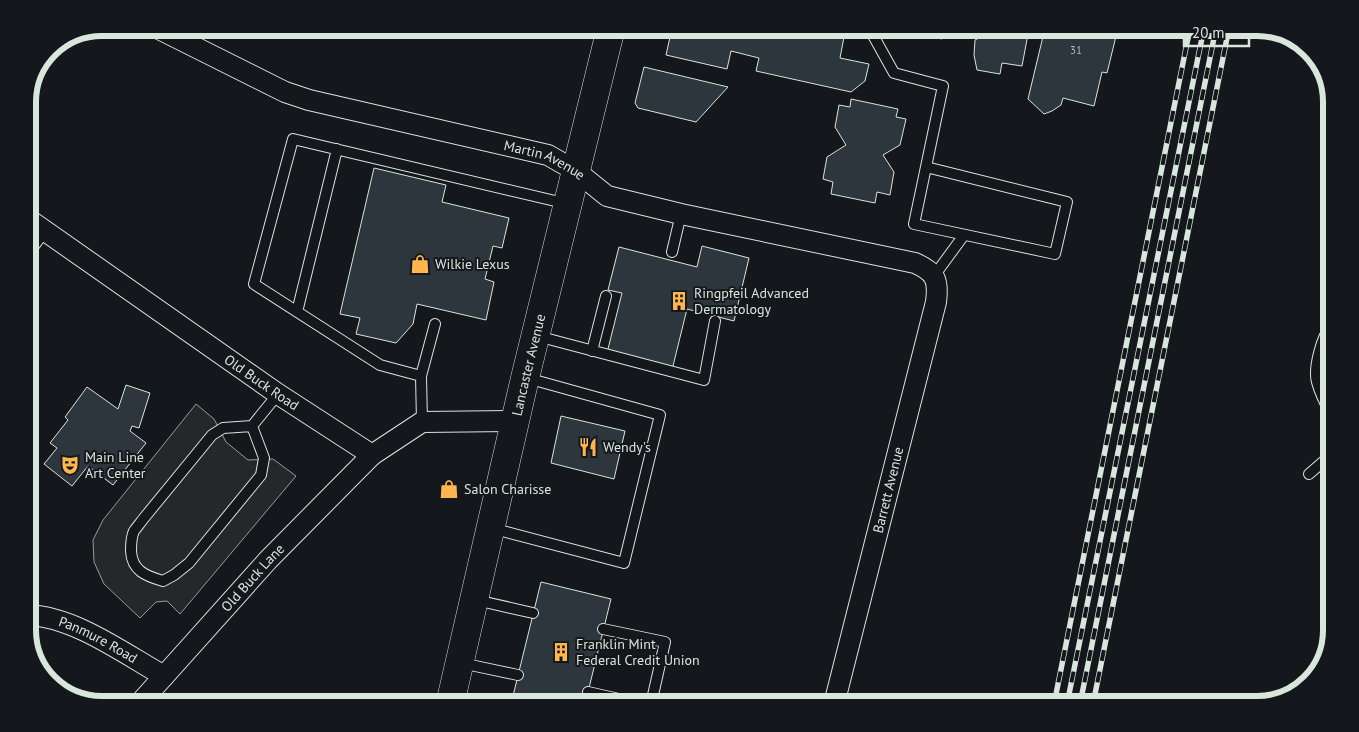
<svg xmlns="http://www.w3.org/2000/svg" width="1359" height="732" font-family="'PT Sans',sans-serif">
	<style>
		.parking { fill: #24282b; stroke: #939e99 }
		.building { fill: #2c363c; stroke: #d8e6dc }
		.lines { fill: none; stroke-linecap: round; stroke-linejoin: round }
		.lane-casing { stroke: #d8e6dc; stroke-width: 12 }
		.street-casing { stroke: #d8e6dc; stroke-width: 22 }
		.highway-casing { stroke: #d8e6dc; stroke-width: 29 }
		.lane { stroke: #14181c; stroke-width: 10 }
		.street { stroke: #14181c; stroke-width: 20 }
		.highway { stroke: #14181c; stroke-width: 28 }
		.rail-casing { stroke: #d8e6dc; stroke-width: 5.5 }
		.rail { stroke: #14181c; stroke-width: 4; stroke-dasharray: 11; stroke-linecap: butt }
		.labels { text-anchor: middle; stroke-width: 4; stroke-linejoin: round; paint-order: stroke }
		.number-label { font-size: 11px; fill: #adbab4 }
		.street-label { font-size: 14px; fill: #d8e6dc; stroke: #14181c }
		.poi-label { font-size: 14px; fill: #d8e6dc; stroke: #14181c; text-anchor: start }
		.rim { fill: none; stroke: #d8e6dc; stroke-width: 6 }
	</style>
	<rect width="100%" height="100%" fill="#14181c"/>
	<path class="parking" d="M 196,404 L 214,419 L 226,442 L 248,460 L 273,459 L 296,476 L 180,614 L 167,601 L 156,602 L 140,618 L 104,584 L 94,562 L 93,540 L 103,520 Z"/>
	<path class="building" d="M 672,28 L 798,28 L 844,37 L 840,58 L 869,64 L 865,81 L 851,92 L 756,71 L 759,58 L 731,51 L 727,69 L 666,55 Z
		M 921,28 L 945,28 L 942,39 L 920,34 Z
		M 983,28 L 1035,28 L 1036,30 L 1028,34 L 1022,66 L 1002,63 L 1000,74 L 977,70 L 974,55 L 975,40 L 981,37 Z
		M 1045,28 L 1118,28 L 1107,73 L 1102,72 L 1094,106 L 1063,98 L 1061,105 L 1052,111 L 1044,114 L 1028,99 Z
		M 644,67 L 728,87 L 696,122 L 638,108 L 635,103 Z
		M 851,99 L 898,109 L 896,117 L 906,119 L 900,145 L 883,155 L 894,172 L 890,195 L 877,192 L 875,203 L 831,194 L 833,182 L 823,179 L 827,157 L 846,145 L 835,127 L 839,105 L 850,107 Z
		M 374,168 L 446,185 L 442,202 L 509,218 L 502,248 L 493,246 L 485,279 L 494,282 L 486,320 L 417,304 L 413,324 L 396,343 L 356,334 L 360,318 L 340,314 Z
		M 702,246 L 749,258 L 734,321 L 687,309 L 672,370 L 607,353 L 622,293 L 608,290 L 619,247 L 697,267 Z
		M 126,385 L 150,393 L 139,428 L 132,426 L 130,431 L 146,443 L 113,485 L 88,466 L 72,486 L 44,464 L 57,448 L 50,443 L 68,420 L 65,417 L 87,387 L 118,409 Z
		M 561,416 L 625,431 L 614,479 L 551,463 Z
		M 541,582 L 611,599 L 585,704 L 511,704 Z"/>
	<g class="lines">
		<g class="lane-casing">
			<path id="lane" d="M 869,28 L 894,73 L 943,86 L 914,224 L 1055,254 L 1067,202 L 926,167
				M 672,252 L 681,214
				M 28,254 L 45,231
				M 934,276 L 964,235
				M 297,312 L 337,149
				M 1331,326 C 1322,336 1313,368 1317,382 C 1320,393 1326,405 1331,414
				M 537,336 L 704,380 L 715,321
				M 592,351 L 606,296
				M 421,376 L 380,365 L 254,284 L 293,139 L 568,204
				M 422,422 L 421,376 L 435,324
				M 252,426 L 223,428 L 212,435 L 144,518 C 141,522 137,527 134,531 C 131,537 131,544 131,551 C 132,571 146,576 163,581 L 174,575 L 189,563 L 261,475 L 264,458 L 252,426 L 278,394
				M 1309,474 L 1331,455
				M 491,528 L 624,563 L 660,415 L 527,378
				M 476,600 L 533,613
				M 603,629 L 665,642 L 651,704
				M 461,663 L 518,675
				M 588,692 L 641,704"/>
		</g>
		<g class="street-casing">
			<g id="street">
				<path id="s1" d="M 157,28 L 285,92 L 309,100 L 548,155 L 576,171 L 607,196 L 681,214 L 915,263 C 935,272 939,279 936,302 L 834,704"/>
				<path id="s2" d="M 28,219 L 278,394 L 372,455 L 422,422 L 515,421"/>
				<path id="s3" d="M 28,615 C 75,617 123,653 164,676"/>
				<path id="s4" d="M 139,704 L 268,560 L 372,455"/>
			</g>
		</g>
		<g class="highway-casing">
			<g id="highway">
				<path id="s5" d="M 450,704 L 525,378 L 611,28"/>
			</g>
		</g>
		<use href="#lane" class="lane"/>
		<use href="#street" class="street"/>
		<use href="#highway" class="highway"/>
		<g class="rail-casing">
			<path id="rail" d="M 1054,704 L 1190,28
				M 1067,704 L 1204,28
				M 1080,704 L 1216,28
				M 1093,704 L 1229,28"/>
		</g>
		<use href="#rail" class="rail"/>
	</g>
	<defs>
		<g id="shop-bare" transform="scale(1.5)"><path d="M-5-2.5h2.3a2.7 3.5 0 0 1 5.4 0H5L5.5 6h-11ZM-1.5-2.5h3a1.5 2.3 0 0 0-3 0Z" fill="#ffb74d" stroke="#14181c" stroke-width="2.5" paint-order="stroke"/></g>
		<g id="building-bare" transform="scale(1.5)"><path d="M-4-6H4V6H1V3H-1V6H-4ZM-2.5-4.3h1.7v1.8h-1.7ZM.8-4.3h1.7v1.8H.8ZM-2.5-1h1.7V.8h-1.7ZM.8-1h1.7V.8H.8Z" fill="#ffb74d" stroke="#14181c" stroke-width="2.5" paint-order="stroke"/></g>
		<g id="restaurant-bare" transform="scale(1.5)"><path d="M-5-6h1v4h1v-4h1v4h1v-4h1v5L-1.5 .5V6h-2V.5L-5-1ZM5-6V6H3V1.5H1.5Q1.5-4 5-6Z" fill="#ffb74d" stroke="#14181c" stroke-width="2.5" paint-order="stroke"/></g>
		<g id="theatre-bare" transform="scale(1.5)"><path d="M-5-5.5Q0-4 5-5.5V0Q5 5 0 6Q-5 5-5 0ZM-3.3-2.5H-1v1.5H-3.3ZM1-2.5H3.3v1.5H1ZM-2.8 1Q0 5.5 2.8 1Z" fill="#ffb74d" stroke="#14181c" stroke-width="2.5" paint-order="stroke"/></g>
	</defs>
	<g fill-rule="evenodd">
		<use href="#shop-bare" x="420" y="264"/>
		<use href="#building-bare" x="679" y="301"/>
		<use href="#restaurant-bare" x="588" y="447"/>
		<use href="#theatre-bare" x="70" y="465"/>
		<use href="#shop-bare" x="449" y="489"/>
		<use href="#building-bare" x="561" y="652"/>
	</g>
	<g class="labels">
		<g class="number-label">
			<text x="1076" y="54">31</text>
		</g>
		<g class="street-label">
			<text dy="5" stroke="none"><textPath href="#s1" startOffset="412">Martin Avenue</textPath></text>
			<text dy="5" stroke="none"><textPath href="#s5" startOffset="348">Lancaster Avenue</textPath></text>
			<text dy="5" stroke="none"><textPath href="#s2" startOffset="285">Old Buck Road</textPath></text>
			<text transform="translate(888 490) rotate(-76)" y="5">Barrett Avenue</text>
			<text dy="5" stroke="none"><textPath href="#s4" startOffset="170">Old Buck Lane</textPath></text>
			<text dy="5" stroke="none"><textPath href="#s3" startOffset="75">Panmure Road</textPath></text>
		</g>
		<g class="poi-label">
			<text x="435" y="269">Wilkie Lexus</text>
			<text x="694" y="298">Ringpfeil Advanced<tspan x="694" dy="16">Dermatology</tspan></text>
			<text x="603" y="452">Wendy's</text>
			<text x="85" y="462">Main Line<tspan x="85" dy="16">Art Center</tspan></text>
			<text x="464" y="494">Salon Charisse</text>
			<text x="576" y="649">Franklin Mint<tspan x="576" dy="16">Federal Credit Union</tspan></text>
		</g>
	</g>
	<path d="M0 0H1359V732H0ZM102 36H1257A66 66 0 0 1 1323 102V630A66 66 0 0 1 1257 696H102A66 66 0 0 1 36 630V102A66 66 0 0 1 102 36Z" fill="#14181c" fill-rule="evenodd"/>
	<path class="rim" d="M102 36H1257A66 66 0 0 1 1323 102V630A66 66 0 0 1 1257 696H102A66 66 0 0 1 36 630V102A66 66 0 0 1 102 36Z"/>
	<path d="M1184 38v8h65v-8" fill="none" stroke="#d8e6dc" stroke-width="2.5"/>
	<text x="1192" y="38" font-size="15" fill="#d8e6dc" stroke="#14181c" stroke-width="4" paint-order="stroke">20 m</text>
</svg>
